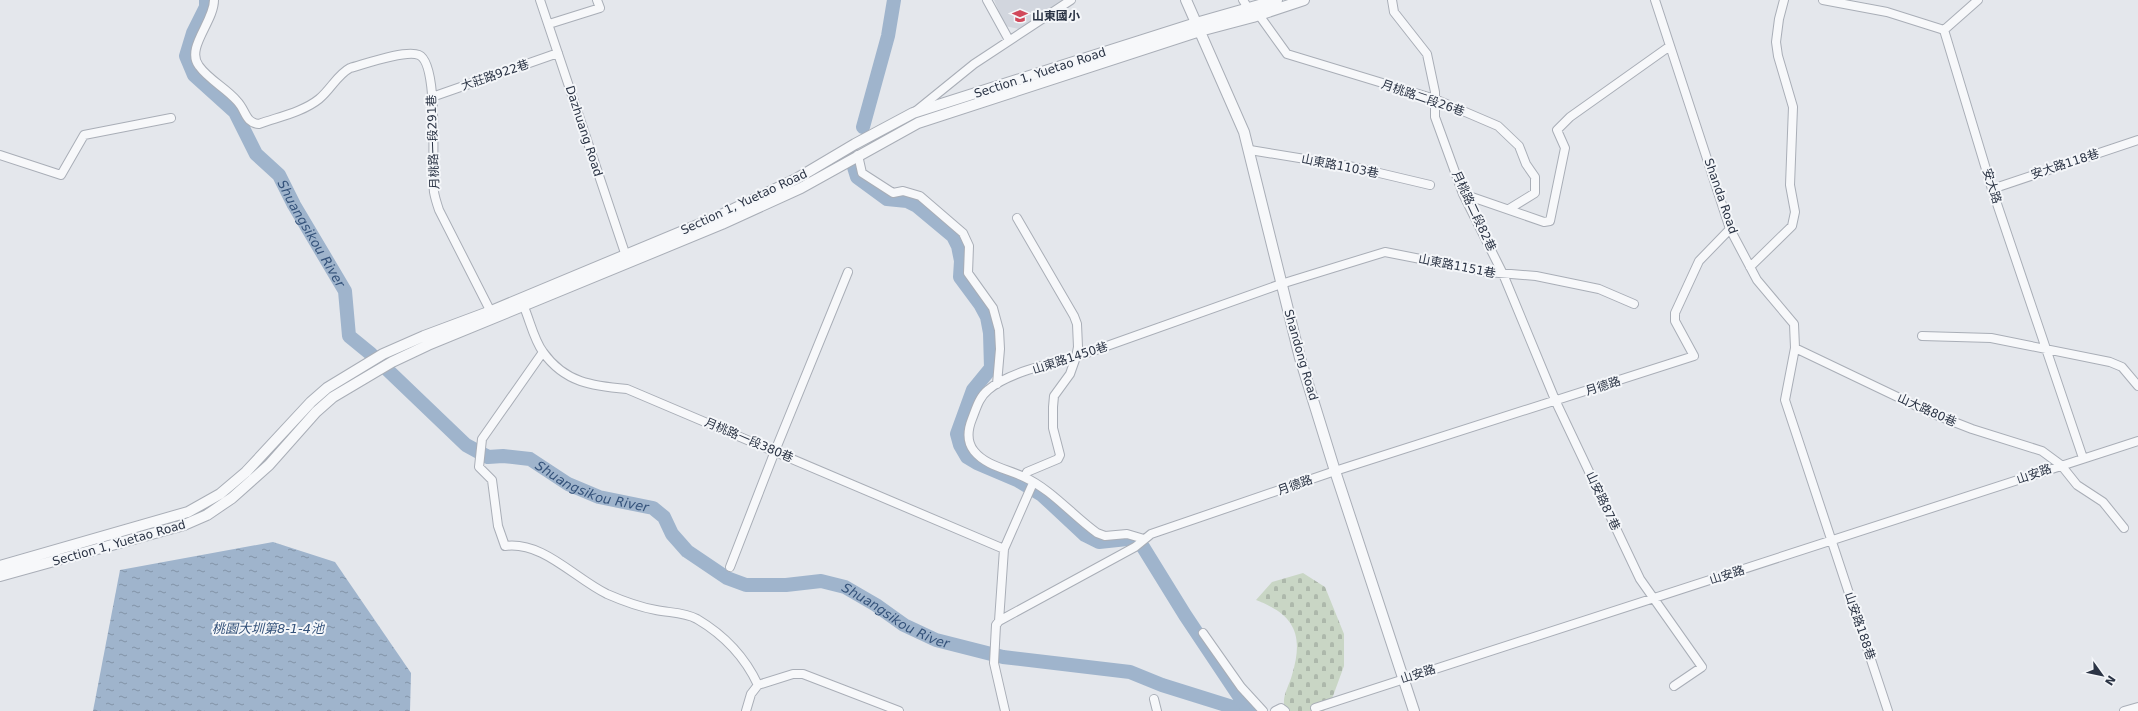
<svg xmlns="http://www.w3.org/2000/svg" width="2138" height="711" font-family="'DejaVu Sans','Noto Sans TC',sans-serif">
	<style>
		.built { fill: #d2d6de }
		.cemetery { fill: url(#cemetery-stones) }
		.water { fill: url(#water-ripples) }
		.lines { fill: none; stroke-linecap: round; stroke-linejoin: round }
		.river { stroke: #9fb4cc; stroke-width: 14 }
		.minor-casing { stroke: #a9aeb7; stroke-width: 10 }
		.tertiary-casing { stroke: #a9aeb7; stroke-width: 12 }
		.minor { stroke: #f7f8fa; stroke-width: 8 }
		.tertiary { stroke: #f7f8fa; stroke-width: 10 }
		.labels { text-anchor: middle; stroke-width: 4; stroke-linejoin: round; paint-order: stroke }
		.poi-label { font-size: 12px; font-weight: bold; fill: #2b3445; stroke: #f4f6f9; text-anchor: start }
		.street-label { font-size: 12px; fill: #2b3445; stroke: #f4f6f9 }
		.water-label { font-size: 13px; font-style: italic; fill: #34527a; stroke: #f4f6f9 }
	</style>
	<defs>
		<pattern id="cemetery-stones" width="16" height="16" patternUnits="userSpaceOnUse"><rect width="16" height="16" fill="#c9d6c5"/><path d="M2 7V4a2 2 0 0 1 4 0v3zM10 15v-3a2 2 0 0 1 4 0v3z" fill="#adb8ab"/></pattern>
		<pattern id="water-ripples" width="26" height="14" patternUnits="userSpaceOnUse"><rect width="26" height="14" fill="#9fb4cc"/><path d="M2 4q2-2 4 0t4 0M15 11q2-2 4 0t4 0" fill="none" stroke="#8293a7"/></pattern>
	</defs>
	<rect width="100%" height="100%" fill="#e4e7ec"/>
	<path class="built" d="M 994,0 L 1065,0 L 1019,29 L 1005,26 Z"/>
	<path class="cemetery" d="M 1303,573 L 1325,587 L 1344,634 L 1344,666 L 1333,696 L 1324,711 L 1290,711 L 1284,705 C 1283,694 1289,686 1292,675 C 1304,635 1295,615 1256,600 L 1272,582 Z"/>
	<path class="water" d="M 273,542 L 335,562 L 411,673 L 410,711 L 93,711 L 120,570 Z"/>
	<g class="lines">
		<g class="river">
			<path id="s1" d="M 206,0 L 206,7 L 193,33 L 186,56 L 194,75 L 235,112 L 256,154 L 279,175 L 294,205 L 345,291 L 349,336 L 371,354 L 466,445 L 488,457 L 503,456 L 530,459 L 568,484 L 599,497 L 653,508 L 664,517 L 672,534 L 687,551 L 727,578 L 746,585 L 786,585 L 821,581 L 845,587 L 876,605 L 904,625 L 936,640 L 1003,657 L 1130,672 L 1162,685 L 1245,711"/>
			<path d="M 863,127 L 888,36 L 894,0"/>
			<path d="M 853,164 L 857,177 L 887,199 L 907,201 L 917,206 L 953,236 L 958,246 L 961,261 L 960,277 L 980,304 L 987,317 L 990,333 L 991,368 L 973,390 L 957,434 L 960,445 L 967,457 L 977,463 L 1017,480 L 1042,495 L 1085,535 L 1099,542 L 1127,539 L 1135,541 L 1143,547 L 1185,615 L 1249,711"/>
		</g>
		<g class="minor-casing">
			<path id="minor" d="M 214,0 C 214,22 185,48 199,66 C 209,80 226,88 237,101 C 246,110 245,123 259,124 C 278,117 303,112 319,99 C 331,89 337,75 350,68 C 365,64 406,49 419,55 C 440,64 431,169 434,192 C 435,198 437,204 439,210 L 493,316
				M 540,0 L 627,259
				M 987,0 L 1009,40
				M 1243,0 L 1251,13
				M 1392,0 L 1394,12 L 1427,54 L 1435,92 L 1435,117 L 1463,194 L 1503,274 L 1556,402 L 1640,579 L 1702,667 L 1674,686
				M 1655,0 L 1730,229 L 1757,280 L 1794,324 L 1795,348 L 1785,400 L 1888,711
				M 1823,0 L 1887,12 L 1944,30
				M 1259,15 L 1287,54 L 1435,99 L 1498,126 L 1519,146 L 1526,164 L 1535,177 L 1535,193 L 1509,209
				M 549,24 L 600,8 L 597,0
				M 1944,30 L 1992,189 L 2083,458
				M 1944,30 L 1978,0
				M 432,97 L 558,53
				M 916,111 L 974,64 L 1071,0
				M 1250,150 L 1354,167 L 1430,185
				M 0,155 L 61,175 L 84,135 L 171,118
				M 858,155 L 862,173 L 893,193 L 903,191 L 920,196 L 963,233 L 969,246 L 968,273 L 993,308 L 999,330 L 1000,349 L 997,384
				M 1992,189 L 2138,140
				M 1463,194 L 1544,222 L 1550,221 L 1565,148 L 1557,130 L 1570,117 L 1670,46
				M 1017,218 L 1074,316 L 1077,324 L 1078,347 L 1076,357 L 1070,374 L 1054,396 L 1053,407 L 1053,428 L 1060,455 L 1058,459 L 1027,472 L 1025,477
				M 1750,267 L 1792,226 L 1795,212 L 1790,185 L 1793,107 L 1778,56 L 1776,42 L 1779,19 L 1784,0
				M 524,307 C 530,321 534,340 543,352 C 565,383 593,386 627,389 L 1004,549
				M 1922,336 L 1991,338 L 2110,362 L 2122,367 L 2138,386
				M 1795,348 L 1931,413 L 1972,429 L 2042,451 L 2061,465 L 2077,485 L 2103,502 L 2124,528
				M 543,352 L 482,439 L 479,467 L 492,480 L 498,526 L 505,546 C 543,541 574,578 607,594 C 623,601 639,607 656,610 C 670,613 684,612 697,619 C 724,635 745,657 758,685
				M 1144,539 L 1127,534 L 1105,536 L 1097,533 C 1072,515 1052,490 1024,477 C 1007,469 986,466 974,451 C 966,441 968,429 972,419 C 976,409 979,397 988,390 C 1007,373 1051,363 1076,357 L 1281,284 L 1385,252 L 1487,272 L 1536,276 L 1599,289 L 1634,304
				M 730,567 L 775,451 L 848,272
				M 999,621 L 1004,549 L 1033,483
				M 1203,633 L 1241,687 L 1263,711
				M 758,685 L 793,674 L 803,674 L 899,711
				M 1154,699 L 1157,711
				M 1315,708 L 2138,441
				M 746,711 L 751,694 L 758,685
				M 1005,711 L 994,663 L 996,625 L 999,621 L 1135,547 L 1151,534 L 1335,471 L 1694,356 L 1675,321 L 1675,313 L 1699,261 L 1730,229
				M 1275,711 L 1281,708 L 1285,711
				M 2124,711 L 2138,707"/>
		</g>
		<g class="tertiary-casing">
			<path id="tertiary" d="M 1186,0 L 1244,132 L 1300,358 L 1335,471 L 1414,711
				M 0,566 L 188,512 L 220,494 L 246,472 L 311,402 L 327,388 L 383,354 L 424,336 L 491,311 L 719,216 L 796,179 L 855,144 L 913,113 L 1196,23 L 1277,0
				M 0,576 L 184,525 L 207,515 L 232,498 L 269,465 L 316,412 L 333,397 L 392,362 L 428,345 L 722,224 L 801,188 L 918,123 L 1200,31 L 1253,17 L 1304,0"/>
		</g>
		<use href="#minor" class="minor"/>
		<use href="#tertiary" class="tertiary"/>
	</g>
	<defs>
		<g id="school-bare" transform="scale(1.2)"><path d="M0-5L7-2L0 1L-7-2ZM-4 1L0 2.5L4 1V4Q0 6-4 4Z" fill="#d1495b" stroke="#f4f6f9" stroke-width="2.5" paint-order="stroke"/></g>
	</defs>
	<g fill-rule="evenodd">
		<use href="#school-bare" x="1020" y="16"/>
	</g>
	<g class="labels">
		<g class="poi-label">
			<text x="1032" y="20">山東國小</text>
		</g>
		<g class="street-label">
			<text transform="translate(1040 73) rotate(-18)" y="4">Section 1, Yuetao Road</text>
			<text transform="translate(495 75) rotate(-19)" y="4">大莊路922巷</text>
			<text transform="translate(1423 98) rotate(19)" y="4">月桃路二段26巷</text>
			<text transform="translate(584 131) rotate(72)" y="4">Dazhuang Road</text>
			<text transform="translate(433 142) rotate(-92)" y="4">月桃路一段291巷</text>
			<text transform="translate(2065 164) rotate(-18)" y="4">安大路118巷</text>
			<text transform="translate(1340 166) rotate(11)" y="4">山東路1103巷</text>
			<text transform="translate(1992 186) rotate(72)" y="4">安大路</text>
			<text transform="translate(1721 196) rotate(71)" y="4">Shanda Road</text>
			<text transform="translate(744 202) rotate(-25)" y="4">Section 1, Yuetao Road</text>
			<text transform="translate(1474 211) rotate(65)" y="4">月桃路二段82巷</text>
			<text transform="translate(1457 266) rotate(11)" y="4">山東路1151巷</text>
			<text transform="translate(1301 355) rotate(74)" y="4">Shandong Road</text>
			<text transform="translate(1070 358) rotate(-18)" y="4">山東路1450巷</text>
			<text transform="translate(1603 386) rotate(-18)" y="4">月德路</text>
			<text transform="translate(1927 410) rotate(24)" y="4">山大路80巷</text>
			<text transform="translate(749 440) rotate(23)" y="4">月桃路一段380巷</text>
			<text transform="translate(2034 474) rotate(-19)" y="4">山安路</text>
			<text transform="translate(1295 485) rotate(-19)" y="4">月德路</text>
			<text transform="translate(1603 501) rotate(65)" y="4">山安路87巷</text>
			<text transform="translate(119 543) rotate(-16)" y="4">Section 1, Yuetao Road</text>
			<text transform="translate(1727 575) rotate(-18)" y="4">山安路</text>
			<text transform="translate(1860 626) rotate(71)" y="4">山安路188巷</text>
			<text transform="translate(1418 674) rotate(-18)" y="4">山安路</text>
		</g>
		<g class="water-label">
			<text dy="5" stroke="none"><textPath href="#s1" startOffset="281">Shuangsikou River</textPath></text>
			<text dy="5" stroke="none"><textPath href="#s1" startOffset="689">Shuangsikou River</textPath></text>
			<text dy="5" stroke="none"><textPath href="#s1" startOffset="1037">Shuangsikou River</textPath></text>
			<text x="268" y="633">桃園大圳第8-1-4池</text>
		</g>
	</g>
	<g transform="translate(2102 675) rotate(123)" stroke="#f4f6f9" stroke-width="3" paint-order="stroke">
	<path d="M0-3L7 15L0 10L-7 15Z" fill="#2b3445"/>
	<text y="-6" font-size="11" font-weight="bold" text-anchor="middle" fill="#2b3445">N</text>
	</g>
</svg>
